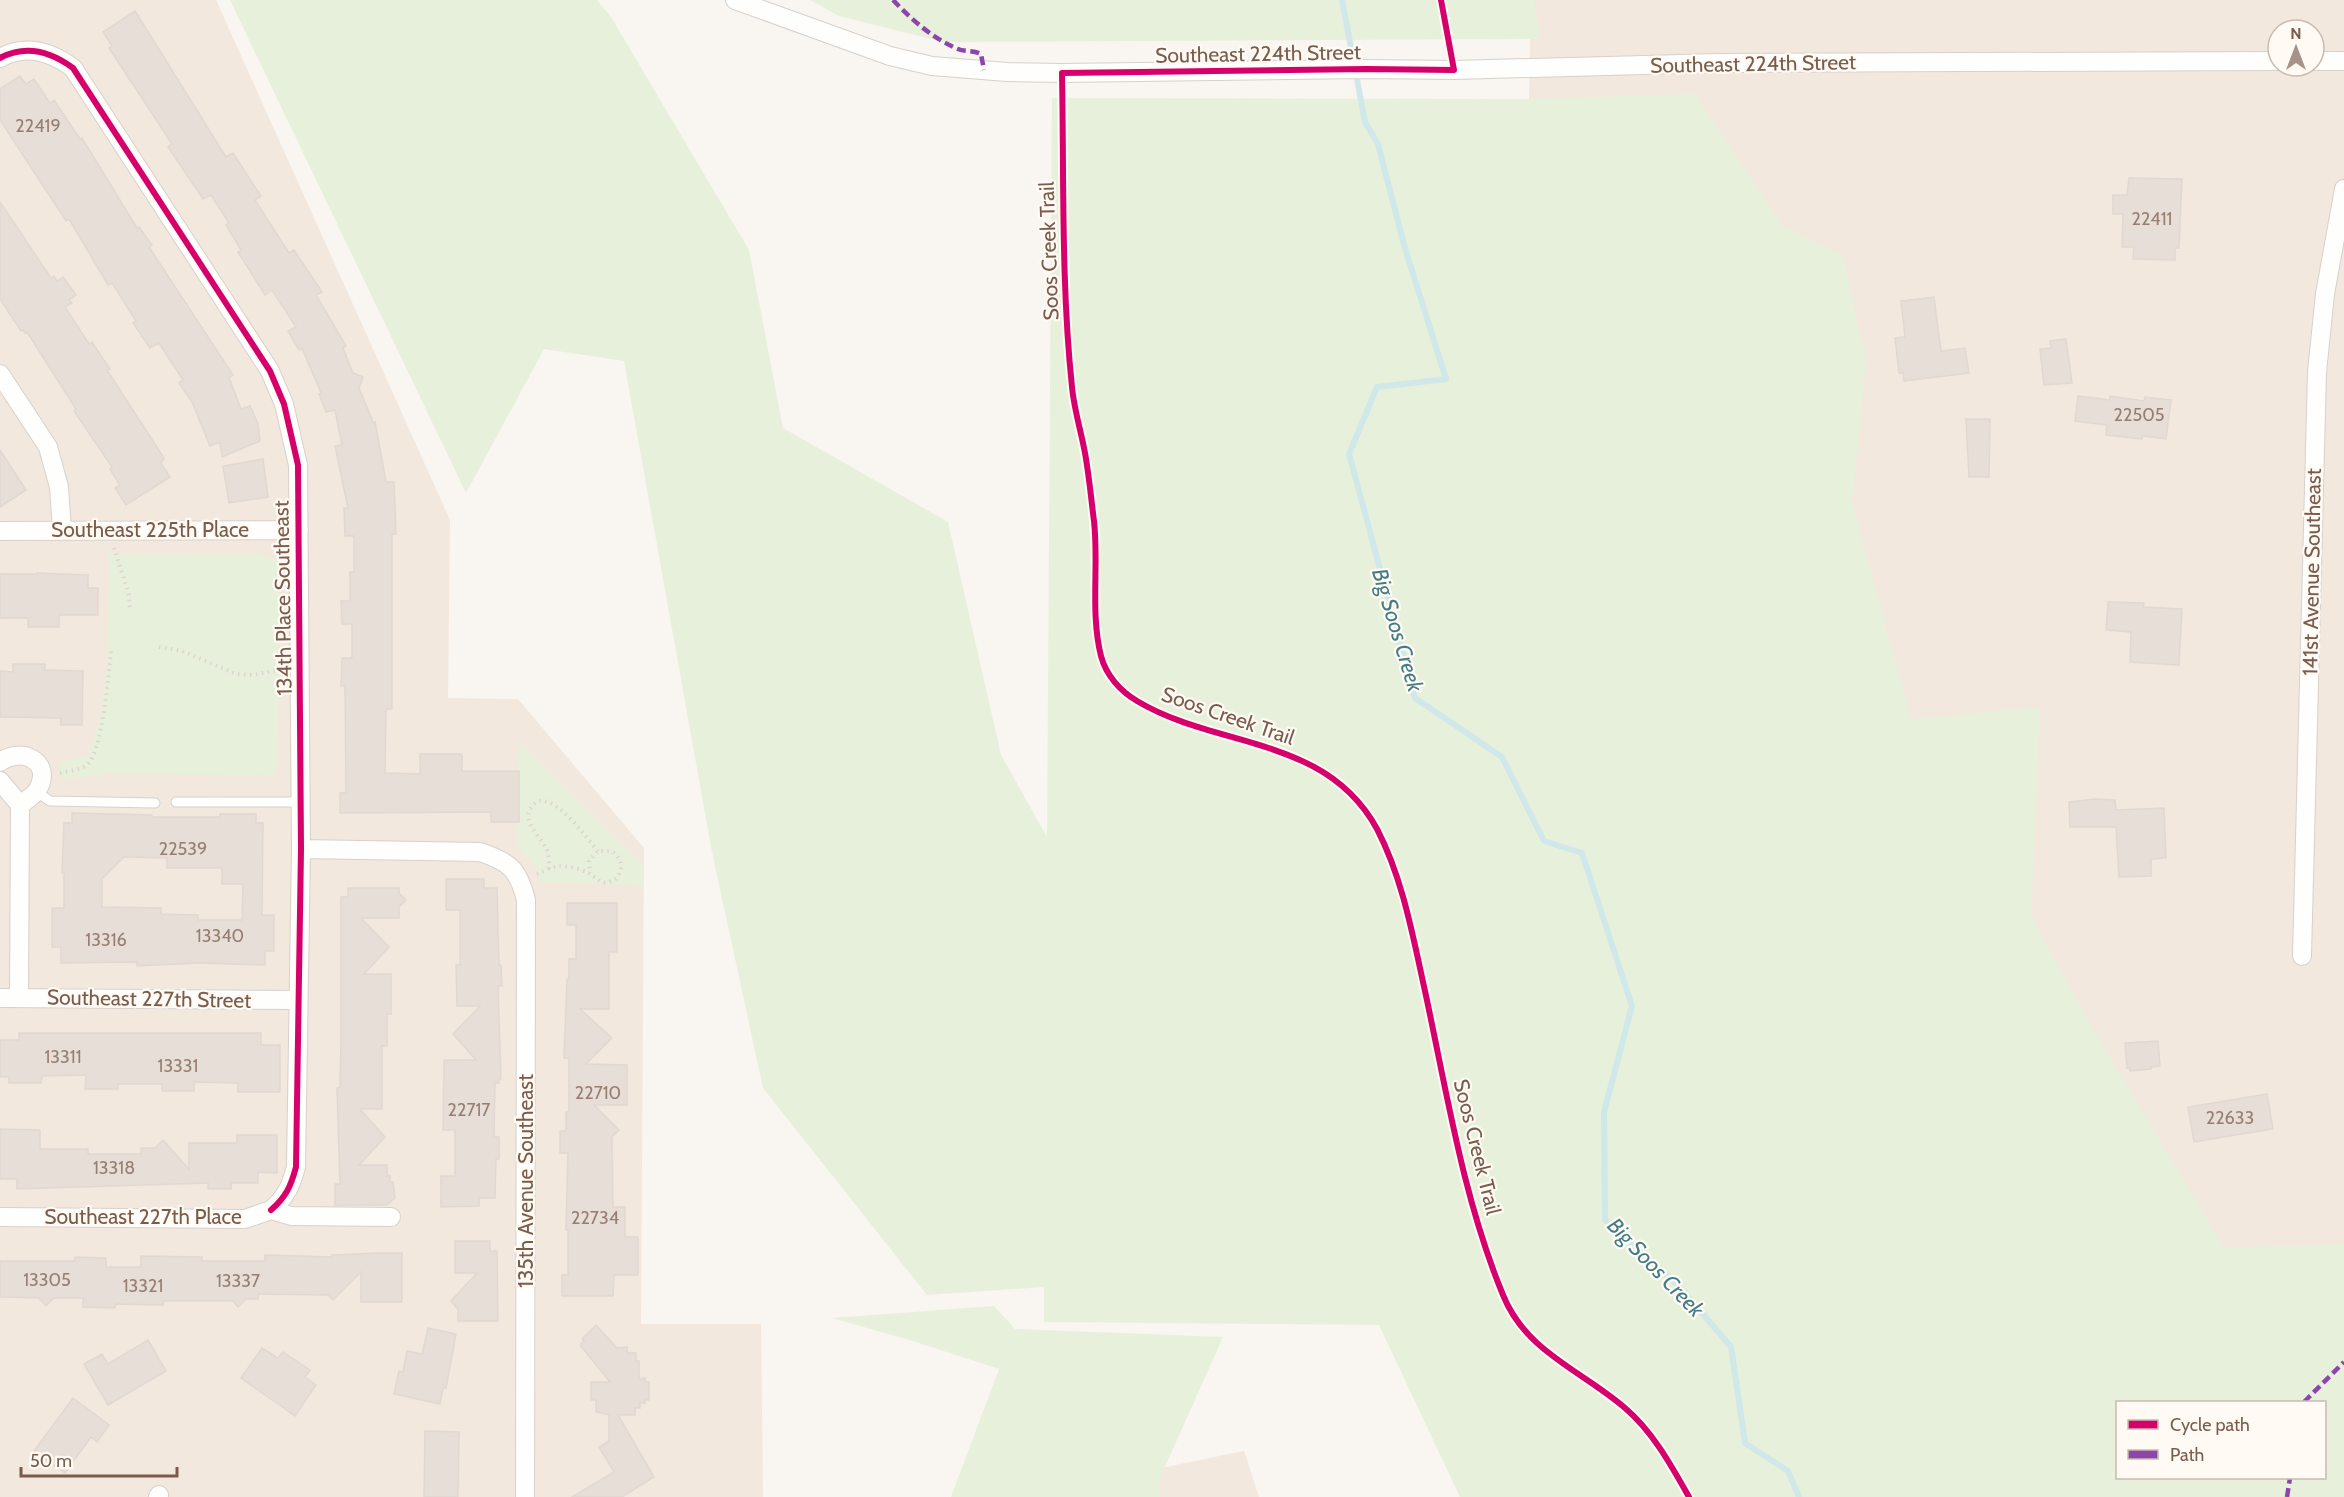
<svg xmlns="http://www.w3.org/2000/svg" width="2344" height="1497" font-family="Cabin,sans-serif">
	<style>
		.residential { fill: #f2e8de; fill-rule: evenodd }
		.green { fill: #e7f0db; fill-rule: evenodd }
		.lines { fill: none; stroke-linecap: round; stroke-linejoin: round }
		.stream { stroke: #d0e8ea; stroke-width: 6 }
		.building { fill: #e6ded7; stroke: #e2d8d2; stroke-width: 1.5; fill-rule: evenodd }
		.service-casing { stroke: #d7d1cb; stroke-width: 11 }
		.minor-casing { stroke: #d7d1cb; stroke-width: 20 }
		.path { stroke: #dcd5d0; stroke-width: 4; stroke-dasharray: 1.5 4.5; stroke-linecap: butt }
		.service { stroke: #fefefd; stroke-width: 9 }
		.minor { stroke: #fefefd; stroke-width: 18 }
		.quiet { stroke: #8e44ad; stroke-width: 4.5; stroke-dasharray: 9 4.5; stroke-linecap: butt }
		.cycleway-casing { stroke: #fffaf3; stroke-width: 10 }
		.cycleway { stroke: #d6006c; stroke-width: 6 }
		.labels { text-anchor: middle; stroke-width: 4.5; stroke-linejoin: round; paint-order: stroke }
		.number-label { font-size: 18px; fill: #977e72 }
		.street-label { font-size: 21px; fill: #7a5c4d; stroke: #fffaf3 }
		.water-label { font-size: 22px; font-style: italic; fill: #437c86; stroke: #fffaf3 }
	</style>
	<rect width="100%" height="100%" fill="#f9f5f0"/>
	<path class="residential" d="M 0,0 L 216,0 L 450,520 L 448,698 L 518,699 L 644,848 L 641,1324 L 761,1324 L 763,1497 L 0,1497 Z
		M 1521,0 L 2344,0 L 2344,1327 L 1845,1330 L 1529,99 L 1530,38 ZM 2278,30 L 2314,30 L 2314,66 L 2278,66 Z
		M 1244,1451 L 1259,1497 L 1061,1497 L 1058,1489 Z"/>
	<path class="green" d="M 230,0 L 597,0 L 611,17 L 749,250 L 783,428 L 948,522 L 1001,755 L 1047,837 L 1052,98 L 1529,99 L 1694,94 L 1784,227 L 1843,256 L 1866,361 L 1852,502 L 1911,719 L 2040,707 L 2031,917 L 2096,1034 L 2224,1248 L 2344,1244 L 2344,1497 L 1460,1497 L 1379,1325 L 1044,1322 L 1044,1287 L 927,1295 L 763,1088 L 712,852 L 624,361 L 544,349 L 466,493 ZM 2118,1402 L 2324,1402 L 2324,1478 L 2118,1478 Z
		M 810,0 L 1534,0 L 1541,39 L 943,42 L 839,16 Z
		M 109,553 L 256,553 L 281,561 L 277,775 L 106,774 L 61,780 L 58,762 L 89,756 L 101,711 L 108,660 Z
		M 519,741 L 644,866 L 644,885 L 540,882 L 535,866 L 516,844 Z
		M 994,1306 L 1015,1329 L 1223,1337 L 1160,1478 L 1160,1497 L 951,1497 L 999,1369 L 913,1341 L 832,1318 Z"/>
	<g class="lines">
		<path class="stream" d="M 1342,0 L 1365,122 L 1378,144 L 1404,245 L 1446,379 L 1377,387 L 1349,454 L 1415,698 L 1502,757 L 1544,841 L 1582,853 L 1632,1006 L 1604,1112 L 1605,1220 L 1679,1286 L 1731,1347 L 1745,1443 L 1788,1471 L 1799,1497"/>
	</g>
	<path class="building" d="M 135,11 L 226,157 L 233,153 L 261,196 L 255,200 L 289,253 L 294,250 L 322,292 L 316,295 L 346,346 L 343,348 L 353,373 L 363,377 L 359,388 L 373,422 L 375,422 L 386,482 L 394,482 L 396,534 L 392,534 L 392,709 L 386,709 L 385,773 L 420,774 L 420,754 L 462,754 L 462,771 L 519,771 L 519,822 L 491,822 L 491,812 L 340,813 L 340,793 L 346,793 L 345,686 L 341,686 L 342,658 L 352,658 L 352,624 L 342,624 L 341,601 L 350,601 L 350,572 L 354,572 L 354,536 L 345,536 L 344,508 L 348,508 L 335,446 L 342,445 L 335,410 L 326,412 L 319,394 L 321,393 L 302,348 L 299,350 L 288,331 L 296,327 L 272,290 L 265,295 L 238,252 L 241,250 L 226,225 L 229,223 L 211,195 L 203,199 L 168,147 L 172,144 L 109,48 L 112,46 L 103,32 Z
		M 20,76 L 26,84 L 34,79 L 50,103 L 54,100 L 80,139 L 82,138 L 137,228 L 139,227 L 152,245 L 149,247 L 233,375 L 229,378 L 241,409 L 250,406 L 258,424 L 260,441 L 222,457 L 220,442 L 210,446 L 192,402 L 179,383 L 183,380 L 159,343 L 150,348 L 133,323 L 136,321 L 112,283 L 108,285 L 69,219 L 66,221 L 0,120 L 0,89 Z
		M 2129,178 L 2182,179 L 2179,248 L 2175,248 L 2175,260 L 2133,259 L 2134,247 L 2122,247 L 2123,214 L 2113,214 L 2113,195 L 2127,195 Z
		M 0,202 L 51,278 L 54,276 L 57,281 L 63,277 L 76,295 L 69,300 L 72,303 L 65,307 L 89,344 L 92,342 L 110,369 L 107,370 L 164,458 L 161,463 L 170,477 L 126,505 L 115,488 L 120,485 L 110,469 L 112,467 L 74,411 L 76,409 L 27,332 L 25,333 L 23,330 L 21,331 L 0,299 Z
		M 1934,297 L 1941,351 L 1965,348 L 1969,373 L 1904,381 L 1903,373 L 1899,373 L 1895,338 L 1905,337 L 1901,301 Z
		M 2066,339 L 2072,383 L 2044,385 L 2040,349 L 2051,348 L 2050,341 Z
		M 2078,396 L 2110,400 L 2110,396 L 2144,401 L 2145,397 L 2171,400 L 2166,439 L 2143,436 L 2142,439 L 2106,435 L 2107,425 L 2075,421 Z
		M 1966,419 L 1990,419 L 1989,477 L 1969,477 Z
		M 0,450 L 26,490 L 0,507 Z
		M 263,459 L 268,497 L 229,503 L 223,466 Z
		M 37,573 L 88,575 L 88,588 L 98,588 L 98,615 L 59,615 L 59,627 L 28,627 L 28,618 L 0,618 L 0,574 L 37,574 Z
		M 2108,602 L 2144,603 L 2143,607 L 2182,609 L 2179,665 L 2130,662 L 2131,632 L 2106,630 Z
		M 13,664 L 45,664 L 45,670 L 83,671 L 82,725 L 61,725 L 61,718 L 0,717 L 0,671 L 13,672 Z
		M 2096,799 L 2115,800 L 2116,810 L 2164,808 L 2166,858 L 2151,859 L 2151,876 L 2119,877 L 2116,827 L 2070,827 L 2069,802 Z
		M 72,813 L 152,815 L 152,817 L 220,817 L 220,814 L 256,814 L 256,823 L 263,823 L 262,915 L 274,915 L 274,951 L 265,951 L 265,965 L 198,963 L 137,966 L 137,962 L 61,963 L 61,947 L 52,947 L 52,908 L 64,908 L 64,873 L 62,873 L 64,823 L 72,823 ZM 124,857 L 167,858 L 167,868 L 222,868 L 222,884 L 243,884 L 242,920 L 198,920 L 198,915 L 161,914 L 161,908 L 102,907 L 102,879 Z
		M 446,879 L 484,879 L 484,888 L 497,888 L 499,965 L 501,965 L 502,986 L 498,986 L 501,1079 L 499,1079 L 499,1083 L 495,1083 L 494,1137 L 499,1137 L 499,1159 L 496,1159 L 495,1198 L 479,1198 L 479,1206 L 441,1207 L 441,1176 L 455,1176 L 455,1130 L 443,1130 L 444,1060 L 476,1060 L 453,1034 L 480,1006 L 457,1006 L 456,965 L 460,965 L 460,910 L 446,910 Z
		M 348,888 L 399,888 L 399,893 L 406,900 L 399,907 L 399,918 L 361,918 L 389,947 L 364,974 L 391,974 L 391,1014 L 387,1014 L 387,1046 L 382,1046 L 382,1109 L 360,1109 L 385,1137 L 359,1165 L 387,1165 L 387,1176 L 390,1176 L 390,1182 L 393,1182 L 395,1198 L 387,1205 L 335,1205 L 335,1184 L 340,1184 L 337,1088 L 340,1087 L 341,1040 L 341,897 L 348,897 Z
		M 567,903 L 617,903 L 617,952 L 609,952 L 609,1009 L 580,1009 L 612,1038 L 586,1064 L 627,1065 L 627,1105 L 594,1105 L 619,1130 L 612,1137 L 613,1207 L 625,1207 L 625,1237 L 638,1237 L 638,1275 L 614,1275 L 613,1296 L 562,1296 L 562,1275 L 568,1275 L 568,1230 L 566,1230 L 568,1153 L 560,1153 L 560,1131 L 566,1131 L 566,1112 L 569,1112 L 569,1058 L 564,1058 L 567,979 L 569,979 L 569,959 L 576,959 L 576,925 L 567,925 Z
		M 19,1033 L 261,1033 L 261,1045 L 280,1045 L 280,1092 L 238,1092 L 238,1083 L 194,1082 L 194,1091 L 162,1091 L 162,1084 L 118,1084 L 118,1089 L 85,1089 L 86,1075 L 42,1076 L 41,1083 L 9,1083 L 9,1077 L 0,1077 L 0,1040 L 19,1040 Z
		M 2158,1041 L 2160,1066 L 2151,1067 L 2151,1069 L 2130,1071 L 2129,1068 L 2127,1068 L 2125,1043 Z
		M 2267,1094 L 2273,1129 L 2194,1142 L 2188,1107 Z
		M 0,1129 L 40,1130 L 40,1149 L 88,1149 L 88,1154 L 141,1154 L 141,1148 L 155,1148 L 163,1140 L 189,1169 L 189,1143 L 237,1143 L 237,1135 L 277,1135 L 277,1173 L 258,1172 L 258,1183 L 231,1183 L 231,1189 L 208,1189 L 208,1183 L 17,1189 L 17,1179 L 0,1179 Z
		M 455,1241 L 490,1241 L 490,1251 L 497,1251 L 498,1321 L 458,1321 L 458,1309 L 451,1301 L 477,1273 L 455,1273 Z
		M 380,1253 L 402,1253 L 402,1302 L 361,1302 L 361,1272 L 333,1300 L 328,1295 L 258,1294 L 258,1299 L 246,1299 L 238,1307 L 233,1301 L 163,1301 L 163,1305 L 116,1304 L 115,1308 L 83,1307 L 83,1298 L 54,1298 L 46,1306 L 39,1298 L 0,1297 L 0,1261 L 75,1261 L 75,1257 L 106,1258 L 106,1267 L 141,1267 L 141,1256 L 202,1257 L 202,1261 L 265,1261 L 265,1255 L 332,1257 L 332,1255 Z
		M 596,1325 L 617,1348 L 627,1347 L 627,1353 L 636,1353 L 636,1361 L 639,1361 L 639,1379 L 645,1378 L 645,1382 L 649,1382 L 649,1400 L 645,1400 L 645,1403 L 640,1403 L 640,1408 L 635,1408 L 635,1415 L 618,1415 L 654,1477 L 622,1497 L 572,1497 L 614,1472 L 599,1447 L 609,1441 L 609,1415 L 596,1412 L 596,1400 L 591,1400 L 591,1382 L 610,1382 L 580,1345 L 584,1341 L 582,1339 Z
		M 428,1328 L 456,1334 L 446,1388 L 443,1388 L 440,1404 L 394,1394 L 399,1371 L 403,1372 L 407,1351 L 422,1354 Z
		M 148,1340 L 166,1371 L 108,1405 L 84,1364 L 102,1354 L 108,1364 Z
		M 262,1348 L 278,1358 L 283,1352 L 310,1370 L 305,1377 L 316,1385 L 295,1416 L 241,1378 Z
		M 73,1398 L 109,1425 L 97,1442 L 91,1437 L 65,1473 L 34,1451 Z
		M 425,1431 L 459,1432 L 458,1497 L 424,1497 Z"/>
	<g class="lines">
		<g class="service-casing">
			<path id="service" d="M 37,792 L 50,801 L 155,803
				M 176,802 L 301,802"/>
		</g>
		<g class="minor-casing">
			<path id="minor" d="M 735,0 L 890,56 L 932,66 L 1007,72 L 1062,73 L 1366,69 L 1454,70 L 1718,63 L 2278,61
				M 0,58 C 26,44 50,51 73,68 L 270,371 L 284,404 L 298,465 L 301,849 L 296,1167 C 291,1186 286,1197 271,1210
				M 2314,61 L 2344,61
				M 0,374 L 48,447 L 59,487 L 62,530
				M 0,531 L 299,530
				M 0,762 C 22,746 53,762 38,789 C 35,795 26,800 20,805
				M 0,781 L 20,805 L 19,998
				M 301,849 L 480,852 C 510,862 518,869 526,900 L 525,1497
				M 2302,956 L 2317,372 L 2325,294 L 2344,189
				M 0,998 L 298,1000
				M 0,1217 L 245,1219 L 271,1210 L 291,1216 L 391,1217
				M 158,1497 L 159,1495"/>
		</g>
		<path class="path" d="M 114,548 L 129,595 L 130,609
			M 159,647 L 182,651 L 236,674 L 253,675 L 282,669
			M 60,773 C 69,771 80,770 87,765 C 102,754 109,672 111,651
			M 549,869 C 549,863 549,856 547,850 C 540,835 515,817 538,801 C 560,798 585,837 598,851
			M 537,874 C 544,871 553,866 560,866 C 567,866 582,869 588,873 C 601,879 600,888 617,878 C 624,867 622,858 611,851 L 598,851 L 589,861 L 590,873"/>
		<use href="#service" class="service"/>
		<use href="#minor" class="minor"/>
		<path class="quiet" d="M 893,0 C 912,20 932,38 958,49 C 965,52 974,50 981,54 L 984,70
			M 2304,1402 L 2344,1362
			M 2287,1497 L 2290,1478"/>
		<g class="cycleway-casing">
			<path id="cycleway" d="M 1441,0 L 1454,70 L 1366,69 L 1062,73 C 1064,177 1061,283 1072,387 C 1074,409 1081,431 1085,453 C 1089,475 1091,498 1094,521 C 1099,565 1090,612 1101,656 C 1106,675 1120,691 1137,701 C 1217,749 1326,735 1377,829 C 1403,879 1413,937 1425,991 C 1447,1093 1463,1198 1503,1295 C 1526,1352 1581,1370 1625,1408 C 1653,1432 1671,1465 1689,1497
				M 0,58 C 26,44 50,51 73,68 L 270,371 L 284,404 L 298,465 L 301,849 L 296,1167 C 291,1186 286,1197 271,1210"/>
		</g>
		<use href="#cycleway" class="cycleway"/>
	</g>
	<g class="labels">
		<g class="number-label">
			<text x="38" y="132">22419</text>
			<text x="2152" y="225">22411</text>
			<text x="2139" y="421">22505</text>
			<text x="183" y="855">22539</text>
			<text x="220" y="942">13340</text>
			<text x="106" y="946">13316</text>
			<text x="63" y="1063">13311</text>
			<text x="178" y="1072">13331</text>
			<text x="598" y="1099">22710</text>
			<text x="469" y="1116">22717</text>
			<text x="2230" y="1124">22633</text>
			<text x="114" y="1174">13318</text>
			<text x="595" y="1224">22734</text>
			<text x="47" y="1286">13305</text>
			<text x="238" y="1287">13337</text>
			<text x="143" y="1292">13321</text>
		</g>
		<g class="street-label">
			<text transform="translate(1258 54) rotate(-1)" y="7">Southeast 224th Street</text>
			<text transform="translate(1753 64) rotate(-1)" y="7">Southeast 224th Street</text>
			<text transform="translate(1049 251) rotate(-92)" y="7">Soos Creek Trail</text>
			<text x="150" y="537">Southeast 225th Place</text>
			<text transform="translate(2312 572) rotate(-89)" y="7">141st Avenue Southeast</text>
			<text transform="translate(283 598) rotate(-91)" y="7">134th Place Southeast</text>
			<text transform="translate(1228 716) rotate(19)" y="7">Soos Creek Trail</text>
			<text transform="translate(149 999) rotate(1)" y="7">Southeast 227th Street</text>
			<text transform="translate(1477 1147) rotate(76)" y="7">Soos Creek Trail</text>
			<text transform="translate(526 1181) rotate(-90)" y="7">135th Avenue Southeast</text>
			<text x="143" y="1224">Southeast 227th Place</text>
		</g>
		<g class="water-label">
			<text transform="translate(1398 630) rotate(73)" y="8">Big Soos Creek</text>
			<text transform="translate(1656 1267) rotate(46)" y="8">Big Soos Creek</text>
		</g>
	</g>
	<rect x="2116" y="1401" width="210" height="78" fill="#fffaf3" stroke="#cabbb1" stroke-width="1.5"/>
	<rect x="2128" y="1420" width="30" height="9" fill="#d6006c" stroke="#cabbb1" stroke-width="1.5"/>
	<text x="2170" y="1431" font-size="18" fill="#7a5c4d">Cycle path</text>
	<rect x="2128" y="1450" width="30" height="9" fill="#8e44ad" stroke="#cabbb1" stroke-width="1.5"/>
	<text x="2170" y="1461" font-size="18" fill="#7a5c4d">Path</text>
	<g transform="translate(2296 48)"><circle r="28" fill="#fffaf3" stroke="#cabbb1" stroke-width="1.5"/>
	<path d="M0-4.5L10 22L0 15L-10 22Z" fill="#a69286"/>
	<text y="-9" font-size="16" font-weight="bold" text-anchor="middle" fill="#7a5c4d">N</text>
	</g>
	<path d="M21 1467v9h156v-9" fill="none" stroke="#7a5c4d" stroke-width="3"/>
	<text x="30" y="1467" font-size="18" fill="#7a5c4d" stroke="#fffaf3" stroke-width="4.5" paint-order="stroke">50 m</text>
</svg>
